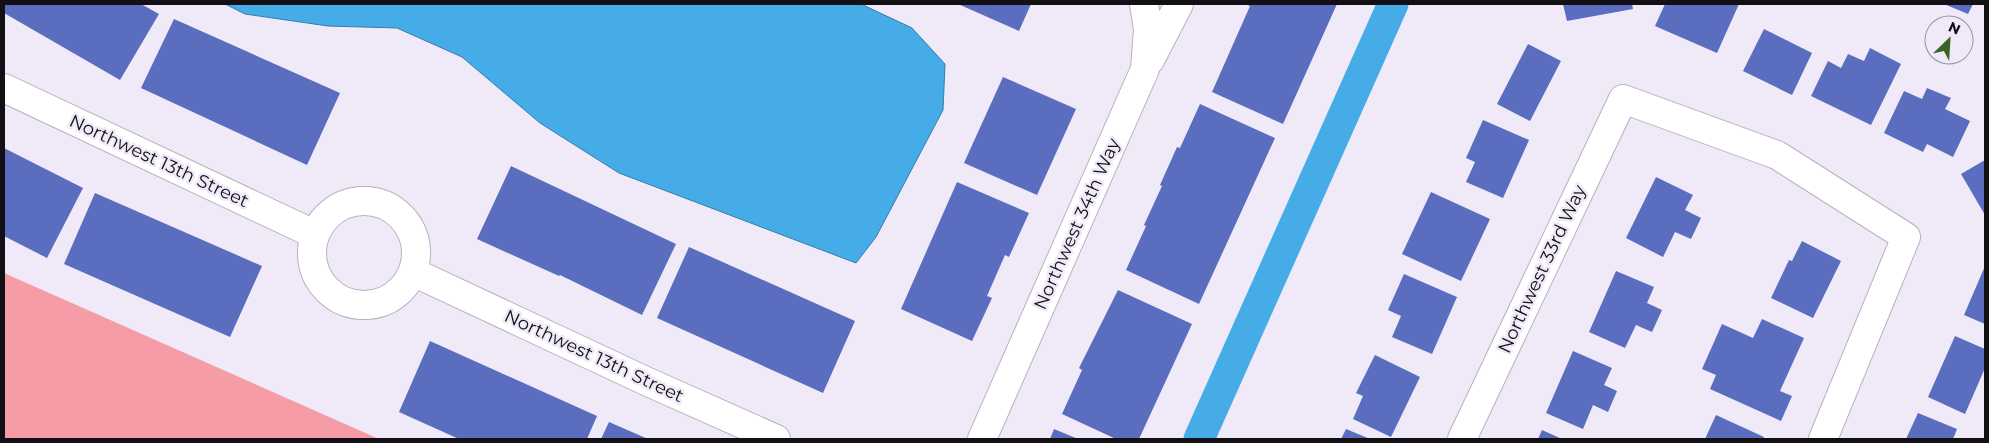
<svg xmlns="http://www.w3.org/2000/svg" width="1989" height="443" font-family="Montserrat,sans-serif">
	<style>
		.green { fill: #f59ca6 }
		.water { fill: #45ace8; stroke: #367da8 }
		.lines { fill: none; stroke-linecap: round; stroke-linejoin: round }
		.canal { stroke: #45ace8; stroke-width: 31 }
		.building { fill: #5a6dbf }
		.minor-casing { stroke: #b7b1bf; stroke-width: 30 }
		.minor { stroke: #fff; stroke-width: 28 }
		.labels { text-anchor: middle; stroke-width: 5; stroke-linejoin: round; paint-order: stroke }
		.street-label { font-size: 18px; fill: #121014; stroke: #efe9f8 }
	</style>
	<rect width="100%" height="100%" fill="#efe9f8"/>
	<path class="green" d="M 4,273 L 379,439 L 4,439 Z"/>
	<path class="water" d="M 225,4 L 861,4 L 912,28 L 945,64 L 943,110 L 876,237 L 856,263 L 619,173 L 540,123 L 462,57 L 397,28 L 328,26 L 245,14 Z"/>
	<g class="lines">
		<path class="canal" d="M 1199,439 L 1393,4"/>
	</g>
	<path class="building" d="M 4,4 L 141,4 L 159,14 L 120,80 L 4,13 Z
		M 958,4 L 1031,4 L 1019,31 Z
		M 1245,4 L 1337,4 L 1283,124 L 1212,92 L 1250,6 Z
		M 1563,4 L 1632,4 L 1633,9 L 1567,21 Z
		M 1665,4 L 1739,4 L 1717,53 L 1655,26 Z
		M 1944,4 L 1973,4 L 1968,14 Z
		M 174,19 L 340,93 L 307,165 L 141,88 Z
		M 1764,29 L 1812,53 L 1792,95 L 1743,71 Z
		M 1528,44 L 1561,61 L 1530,121 L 1497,104 Z
		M 1870,48 L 1901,64 L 1871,125 L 1811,96 L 1828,61 L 1841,68 L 1848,54 L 1864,61 Z
		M 1003,77 L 1076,109 L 1037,195 L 964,163 Z
		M 1927,88 L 1951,98 L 1945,109 L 1970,121 L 1953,157 L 1927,144 L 1923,152 L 1884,133 L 1904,91 L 1922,99 Z
		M 1200,104 L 1275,138 L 1199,304 L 1126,270 L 1146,226 L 1144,225 L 1162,186 L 1160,185 L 1177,147 L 1180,148 Z
		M 1483,120 L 1529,140 L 1503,198 L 1466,182 L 1475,162 L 1466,158 Z
		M 4,148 L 83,188 L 47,258 L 4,236 Z
		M 1985,160 L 1985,215 L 1961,174 Z
		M 511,166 L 676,244 L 642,315 L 560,275 L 559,276 L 477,239 Z
		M 1656,177 L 1693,195 L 1685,210 L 1701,218 L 1691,239 L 1675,232 L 1663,257 L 1626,238 Z
		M 957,182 L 1029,213 L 1009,257 L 1005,255 L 987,296 L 992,298 L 972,341 L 901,309 Z
		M 1431,192 L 1490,219 L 1461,281 L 1402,254 Z
		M 95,193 L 262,266 L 230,337 L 64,264 Z
		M 1802,241 L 1841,261 L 1813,318 L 1771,298 L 1789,260 L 1792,261 Z
		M 689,247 L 855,321 L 823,393 L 657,318 Z
		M 1985,266 L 1985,324 L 1964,315 Z
		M 1616,271 L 1654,287 L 1647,303 L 1662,310 L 1652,332 L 1636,325 L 1625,348 L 1589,332 Z
		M 1404,274 L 1457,297 L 1432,354 L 1392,337 L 1401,316 L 1388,310 Z
		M 1118,290 L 1192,324 L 1139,439 L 1116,439 L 1062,414 L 1082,370 L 1079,368 Z
		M 1762,319 L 1804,338 L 1780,391 L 1792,396 L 1781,421 L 1710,389 L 1716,375 L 1702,369 L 1722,324 L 1753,338 Z
		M 1955,336 L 1985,349 L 1985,368 L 1965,414 L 1928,397 Z
		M 430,341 L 597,416 L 587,439 L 459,439 L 399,412 Z
		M 1573,351 L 1612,368 L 1604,385 L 1617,391 L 1608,412 L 1593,405 L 1583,429 L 1546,413 Z
		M 1375,355 L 1420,377 L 1391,437 L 1353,419 L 1363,396 L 1356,393 Z
		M 1918,413 L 1957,429 L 1953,439 L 1906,439 Z
		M 1716,415 L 1764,437 L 1763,439 L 1705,439 Z
		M 609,422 L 648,439 L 601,439 Z
		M 1054,429 L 1078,439 L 1050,439 Z
		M 1346,429 L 1370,439 L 1341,439 Z
		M 1542,430 L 1562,439 L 1538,439 Z"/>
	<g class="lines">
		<g class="minor-casing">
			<path id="minor" d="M 1150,60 L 1179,4
				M 4,88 L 314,234
				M312 253a52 52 0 1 1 104 0a52 52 0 1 1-104 0Z
				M 413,272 L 648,382 L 776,439
				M 982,439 L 1145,69 L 1148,29 L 1144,4
				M 1462,439 L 1623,99 L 1777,155 L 1906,237 L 1823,439"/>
		</g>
		<use href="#minor" class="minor"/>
	</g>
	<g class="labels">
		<g class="street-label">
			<text transform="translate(159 161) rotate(25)" y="6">Northwest 13th Street</text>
			<text transform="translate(1077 224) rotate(-66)" y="6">Northwest 34th Way</text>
			<text transform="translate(1542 269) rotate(-65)" y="6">Northwest 33rd Way</text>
			<text transform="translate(594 356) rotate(25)" y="6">Northwest 13th Street</text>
		</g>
	</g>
	<rect width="1989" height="443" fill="none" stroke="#121014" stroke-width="10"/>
	<g transform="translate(1949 40) rotate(25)"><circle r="24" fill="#efe9f8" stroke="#97929d"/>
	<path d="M0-4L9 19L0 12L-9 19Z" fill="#386524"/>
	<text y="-8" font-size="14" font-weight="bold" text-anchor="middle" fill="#121014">N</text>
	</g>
</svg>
